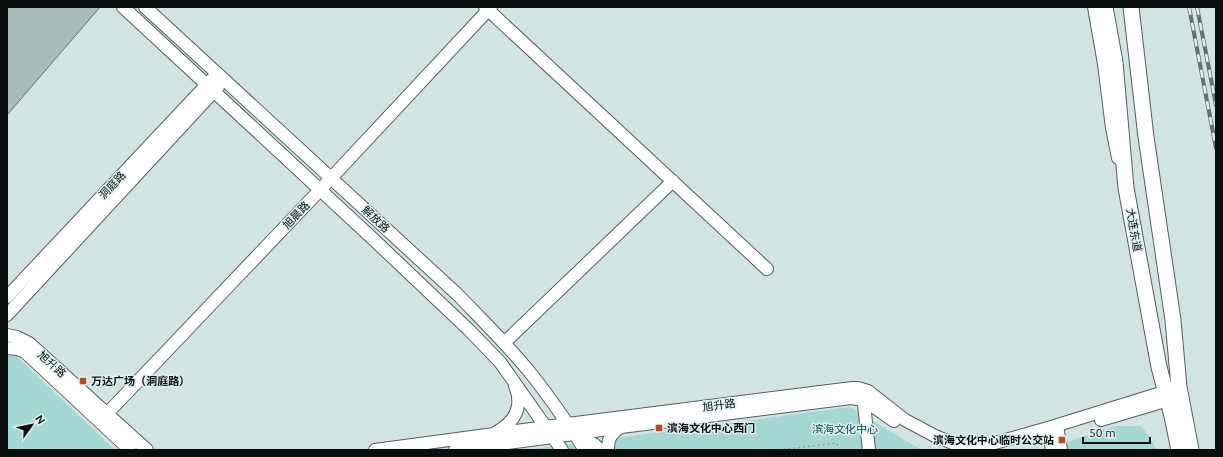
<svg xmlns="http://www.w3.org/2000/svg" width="1223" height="457" font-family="Ubuntu,'Noto Sans SC',sans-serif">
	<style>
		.green { fill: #a5d6d3 }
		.building { fill: #aabbb9; stroke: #627270 }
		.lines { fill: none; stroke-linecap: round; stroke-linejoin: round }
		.minor-casing { stroke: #505f5e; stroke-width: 14 }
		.major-casing { stroke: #505f5e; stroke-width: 17 }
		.path { stroke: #909d9c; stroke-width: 1.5; stroke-dasharray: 2 3; stroke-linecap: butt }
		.minor { stroke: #fff; stroke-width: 12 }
		.major { stroke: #fff; stroke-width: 15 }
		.rail-casing { stroke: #646f6e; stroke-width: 4 }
		.rail { stroke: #dff0ef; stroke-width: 2.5; stroke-dasharray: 8; stroke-linecap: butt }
		.poi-dot { fill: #b54e24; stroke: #dff0ef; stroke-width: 1.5 }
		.labels { text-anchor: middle; stroke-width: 3; stroke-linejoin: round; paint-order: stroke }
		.street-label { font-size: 11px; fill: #090f0e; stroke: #dff0ef }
		.poi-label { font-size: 11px; font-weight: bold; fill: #090f0e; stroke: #dff0ef; text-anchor: start }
		.park-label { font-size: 11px; fill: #0f504d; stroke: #dff0ef }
	</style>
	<rect width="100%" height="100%" fill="#d2e3e2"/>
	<path class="green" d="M 7,356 L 16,356 L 115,450 L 7,450 Z
		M 850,407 L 886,429 L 922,450 L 526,450 Z
		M 1116,426 L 1142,426 L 1157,450 L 1041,450 Z"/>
	<path class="building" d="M 7,7 L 100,7 L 7,115 Z"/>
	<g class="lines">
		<g class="minor-casing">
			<path id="minor" d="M 123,7 L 372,238 L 469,330 L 500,362 L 562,450
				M 145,7 L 457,294 C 482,320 509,346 532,375 C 551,399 568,424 585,450
				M 485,7 L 767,269
				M 1094,7 L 1104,64 L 1112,128 L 1118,158
				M 7,297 L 212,79
				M 7,315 L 218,87
				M 7,335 L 17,337 L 29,343 L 147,450
				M 504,343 L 673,181
				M 7,348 L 18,349 L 25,352 L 130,450
				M 863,395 L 869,450
				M 1101,420 L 1175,398
				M 100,421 L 320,190 L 491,7
				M 1057,426 L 1061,450
				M 1048,428 L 1052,450
				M 495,433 C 514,423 524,407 515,386
				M 576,435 L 594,444 L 600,450
				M 375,450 L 568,424 L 852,388 L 858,388 L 868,391 L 905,420 L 935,436 L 960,446 L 977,448 L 1048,428 L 1174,389
				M 455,450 L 553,437 L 621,427 L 851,398 L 864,400 L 894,421
				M 608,450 C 608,438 611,433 621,427"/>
		</g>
		<g class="major-casing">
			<path id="major" d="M 1105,7 L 1115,62 L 1126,188 L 1131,215 L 1159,367 L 1172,416 L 1179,450
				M 1131,7 L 1146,137 L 1173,320 L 1179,387 L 1191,450"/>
		</g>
		<path class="path" d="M 778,450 L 837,443 L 838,450"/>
		<use href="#minor" class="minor"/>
		<use href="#major" class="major"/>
		<g class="rail-casing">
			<path id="rail" d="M 1189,7 L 1216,148
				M 1197,7 L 1216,105"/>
		</g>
		<use href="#rail" class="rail"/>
	</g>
	<g class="poi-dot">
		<rect x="79" y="377" width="8" height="8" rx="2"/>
		<rect x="655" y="424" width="8" height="8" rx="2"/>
		<rect x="1058" y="436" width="8" height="8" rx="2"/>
	</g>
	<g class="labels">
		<g class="street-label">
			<text transform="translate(112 185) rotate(-47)" y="4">洞庭路</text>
			<text transform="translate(296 215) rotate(-46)" y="4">旭晨路</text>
			<text transform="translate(376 219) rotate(43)" y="4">解放路</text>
			<text transform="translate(1134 230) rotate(80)" y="4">大连东道</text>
			<text transform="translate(52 364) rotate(42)" y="4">旭升路</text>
			<text transform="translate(719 405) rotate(-7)" y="4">旭升路</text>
		</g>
		<g class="poi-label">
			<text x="91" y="385">万达广场（洞庭路）</text>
			<text x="667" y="432">滨海文化中心西门</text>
			<text x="1054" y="444" text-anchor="end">滨海文化中心临时公交站</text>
		</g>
		<g class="park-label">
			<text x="845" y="433">滨海文化中心</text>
		</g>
	</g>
	<rect width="1223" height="457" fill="none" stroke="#090f0e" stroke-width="16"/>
	<g transform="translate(32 425) rotate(57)" stroke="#dff0ef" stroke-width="3" paint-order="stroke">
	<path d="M0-3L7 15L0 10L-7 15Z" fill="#090f0e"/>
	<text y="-6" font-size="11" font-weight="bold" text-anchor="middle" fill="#090f0e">N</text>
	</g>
	<path d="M1083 437v6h67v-6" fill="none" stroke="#090f0e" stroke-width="2"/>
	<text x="1089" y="437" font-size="12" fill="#090f0e" stroke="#dff0ef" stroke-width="3" paint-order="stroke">50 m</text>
</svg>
